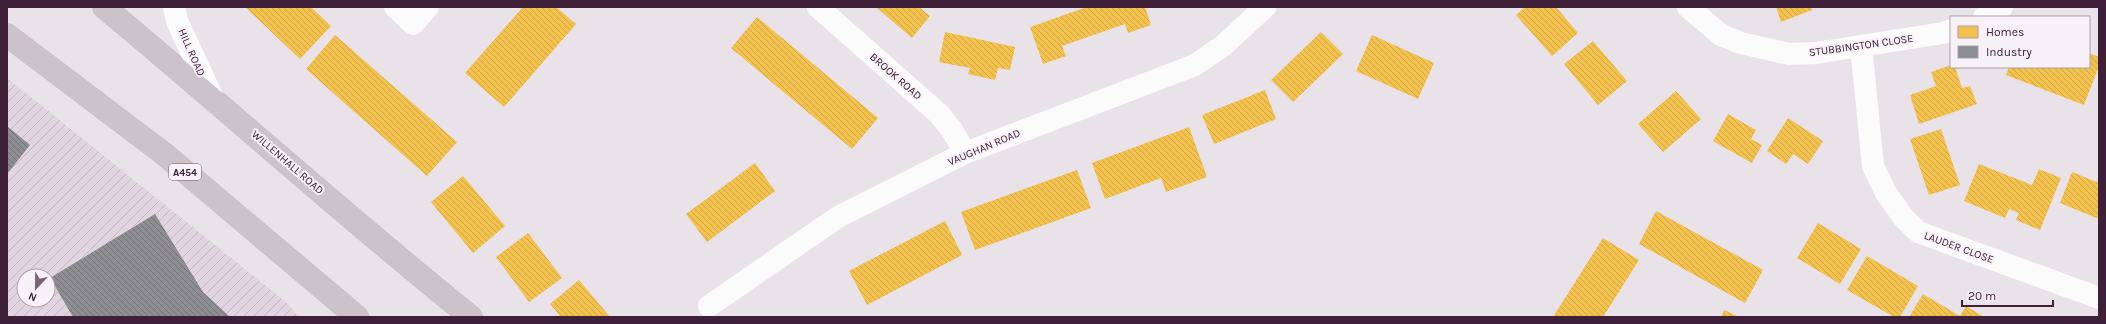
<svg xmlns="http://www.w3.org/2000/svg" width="2106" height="324" font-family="Karla,sans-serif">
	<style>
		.industrial { fill: url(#industrial-furrows); fill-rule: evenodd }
		.homes { fill: url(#homes-back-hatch) }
		.industry { fill: url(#industry-back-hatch) }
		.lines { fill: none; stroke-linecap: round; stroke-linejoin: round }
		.trunk-casing { stroke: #c9c0c8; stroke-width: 24 }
		.minor { stroke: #fcfbfc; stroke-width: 22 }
		.trunk { stroke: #ccc3ca; stroke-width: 22 }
		.labels { text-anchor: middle; stroke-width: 4; stroke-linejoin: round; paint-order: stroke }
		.shield { fill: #f8f1f8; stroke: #765f72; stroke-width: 1 }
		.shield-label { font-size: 10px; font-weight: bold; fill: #3e2039 }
		.street-label { font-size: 11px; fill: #3e2039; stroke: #f8f1f8 }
	</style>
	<defs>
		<pattern id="industrial-furrows" width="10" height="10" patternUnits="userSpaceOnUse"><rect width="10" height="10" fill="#e1d5e1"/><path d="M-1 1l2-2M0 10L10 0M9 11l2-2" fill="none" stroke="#c2b7c2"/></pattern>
		<pattern id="homes-back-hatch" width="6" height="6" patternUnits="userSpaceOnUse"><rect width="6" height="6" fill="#f2c14e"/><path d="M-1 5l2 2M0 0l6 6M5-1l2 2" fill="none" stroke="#d1a645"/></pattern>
		<pattern id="industry-back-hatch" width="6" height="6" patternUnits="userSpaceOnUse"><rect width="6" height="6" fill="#8d8d92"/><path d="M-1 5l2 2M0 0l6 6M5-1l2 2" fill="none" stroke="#757378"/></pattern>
	</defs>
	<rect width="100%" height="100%" fill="#e9e3e9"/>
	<path class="industrial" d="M 7,78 L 286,302 L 299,317 L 7,317 ZM 24,276 L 48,276 L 48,300 L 24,300 Z"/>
	<path class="homes" d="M 245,7 L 311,7 L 331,26 L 300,59 Z
		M 523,7 L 556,7 L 576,24 L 504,107 L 465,73 Z
		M 876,7 L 919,7 L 930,16 L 912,38 Z
		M 1087,7 L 1145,7 L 1151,25 L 1128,33 L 1125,24 L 1062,46 L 1066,56 L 1043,64 L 1030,27 Z
		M 1525,7 L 1556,7 L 1578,33 L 1552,56 L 1516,15 Z
		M 1776,7 L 1811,7 L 1812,10 L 1781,22 Z
		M 757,17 L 878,118 L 852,149 L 731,48 Z
		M 945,32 L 1015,47 L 1010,70 L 998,68 L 995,80 L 968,74 L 970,68 L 939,62 Z
		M 1321,32 L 1343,54 L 1293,102 L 1271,80 Z
		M 335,35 L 457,142 L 427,176 L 306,69 Z
		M 1372,35 L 1434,63 L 1418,99 L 1356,71 Z
		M 1593,41 L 1627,81 L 1598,105 L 1564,64 Z
		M 2089,53 L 2099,57 L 2099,66 L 2084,105 L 2006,75 L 2009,67 L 2089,67 Z
		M 1951,65 L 1951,67 L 1955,67 L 1962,88 L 1970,86 L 1977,104 L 1919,124 L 1910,95 L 1936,86 L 1931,72 Z
		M 1265,90 L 1276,119 L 1214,144 L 1202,115 Z
		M 1676,91 L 1701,119 L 1663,152 L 1638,124 Z
		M 1728,114 L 1756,130 L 1751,139 L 1762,145 L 1752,163 L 1713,141 Z
		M 1788,118 L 1823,141 L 1808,164 L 1793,154 L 1786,164 L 1767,151 Z
		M 1189,127 L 1207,177 L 1166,192 L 1161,178 L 1105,199 L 1092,163 Z
		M 1941,129 L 1960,185 L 1929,195 L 1910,139 Z
		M 755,163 L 775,191 L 707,242 L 686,214 Z
		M 1979,164 L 2032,185 L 2039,169 L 2061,178 L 2040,230 L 2016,220 L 2019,213 L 2009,209 L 2005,218 L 1964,201 Z
		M 1077,170 L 1091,208 L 975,250 L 961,212 Z
		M 2072,172 L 2099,183 L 2099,219 L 2060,203 Z
		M 463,176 L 505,226 L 473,253 L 431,202 Z
		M 1656,211 L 1763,270 L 1745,303 L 1639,244 Z
		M 945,221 L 962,255 L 867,305 L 849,271 Z
		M 1818,223 L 1861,249 L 1840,284 L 1797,258 Z
		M 528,233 L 562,278 L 529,302 L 496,257 Z
		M 1603,238 L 1639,260 L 1603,317 L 1553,317 Z
		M 1867,256 L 1918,286 L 1900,317 L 1894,317 L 1847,290 Z
		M 579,280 L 610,317 L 561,317 L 550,304 Z
		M 1923,294 L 1960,316 L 1966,306 L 1984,317 L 1909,317 Z
		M 1724,310 L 1739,317 L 1721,317 Z"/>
	<path class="industry" d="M 7,126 L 30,145 L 7,174 Z
		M 155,214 L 203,292 L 230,317 L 73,317 L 50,278 Z"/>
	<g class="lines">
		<g class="trunk-casing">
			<path id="trunk" d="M 104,7 C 227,109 346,217 471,317
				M 7,35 L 163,153 L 357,317"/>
		</g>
		<path class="minor" d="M 174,7 L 177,21 L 212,96
			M 395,7 L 413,24 L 428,7
			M 818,7 L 939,114 L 952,130 L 965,153
			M 1688,7 L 1721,35 L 1741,43 L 1789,54 L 1816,53 L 1943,33 L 1951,30
			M 1984,17 L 2002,7
			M 1861,46 L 1873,166 L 1886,193 L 1904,218 L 1918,232 L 2099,298
			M 709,306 L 838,217 L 965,153 L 1195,65 L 1224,45 L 1265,7"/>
		<use href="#trunk" class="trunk"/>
	</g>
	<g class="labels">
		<rect class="shield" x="169" y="164" width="32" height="16" rx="3"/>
		<g class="shield-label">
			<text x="185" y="176">A454</text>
		</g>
		<g class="street-label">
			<text transform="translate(1861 45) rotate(-8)" y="4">STUBBINGTON CLOSE</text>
			<text transform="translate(192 52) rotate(66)" y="4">HILL ROAD</text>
			<text transform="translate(896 76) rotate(41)" y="4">BROOK ROAD</text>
			<text transform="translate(984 147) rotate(-23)" y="4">VAUGHAN ROAD</text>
			<text transform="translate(288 162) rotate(41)" y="4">WILLENHALL ROAD</text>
			<text transform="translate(1959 247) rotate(20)" y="4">LAUDER CLOSE</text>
		</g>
	</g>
	<rect width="2106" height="324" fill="none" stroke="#3e2039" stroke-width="16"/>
	<rect x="1950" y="16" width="140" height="52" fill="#f8f1f8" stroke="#ae9dac"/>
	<rect x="1958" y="26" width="20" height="12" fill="#f2c14e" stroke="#ae9dac"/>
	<text x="1986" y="36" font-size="12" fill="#3e2039">Homes</text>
	<rect x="1958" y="46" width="20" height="12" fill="#8d8d92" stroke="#ae9dac"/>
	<text x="1986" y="56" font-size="12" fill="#3e2039">Industry</text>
	<g transform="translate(36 288) rotate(202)"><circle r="19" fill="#f8f1f8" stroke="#ae9dac"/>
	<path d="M0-3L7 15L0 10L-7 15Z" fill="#7a6477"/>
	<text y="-6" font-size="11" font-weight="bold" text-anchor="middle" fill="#3e2039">N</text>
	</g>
	<path d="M1962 300v6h91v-6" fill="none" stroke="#3e2039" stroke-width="2"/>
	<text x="1968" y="300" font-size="12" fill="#3e2039" stroke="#f8f1f8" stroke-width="3" paint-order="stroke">20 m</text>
</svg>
